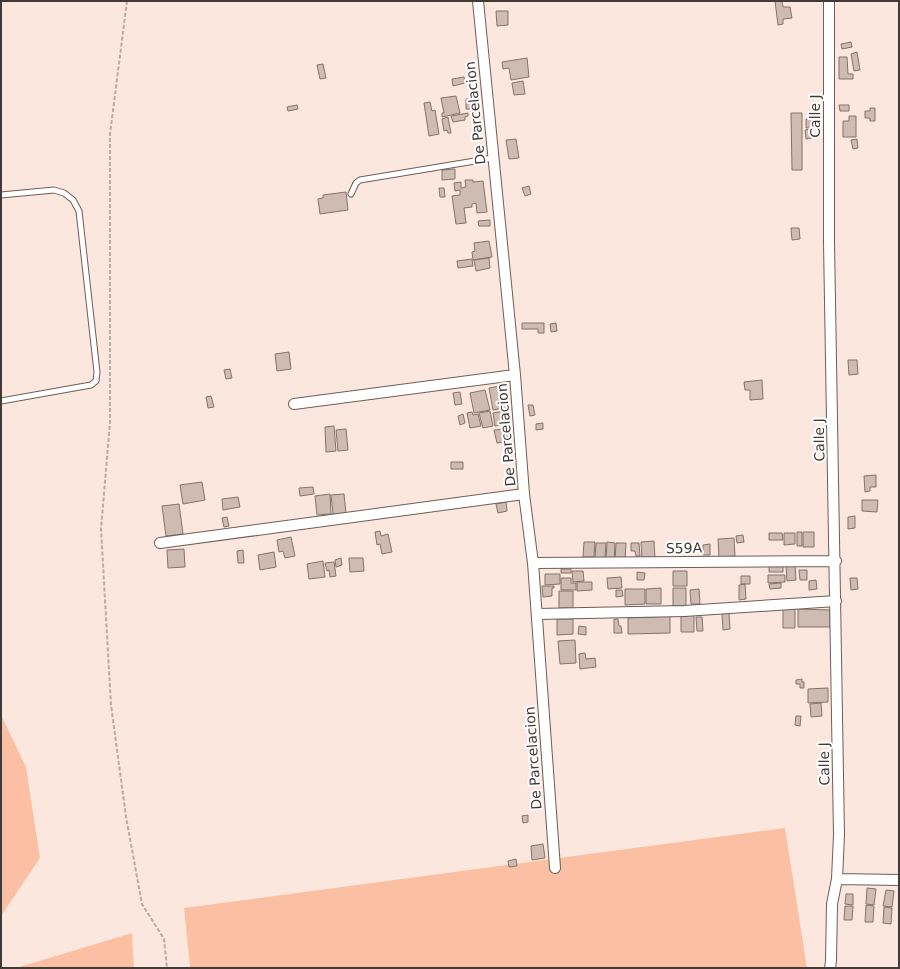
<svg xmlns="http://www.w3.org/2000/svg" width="900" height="969" font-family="'DejaVu Sans',sans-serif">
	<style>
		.green { fill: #fbc0a3 }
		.building { fill: #cebbb2; stroke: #84736a }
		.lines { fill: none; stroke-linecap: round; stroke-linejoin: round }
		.service-casing { stroke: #6e5e56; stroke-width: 7 }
		.minor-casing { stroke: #6e5e56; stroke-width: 12 }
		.path { stroke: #baaba4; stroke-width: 2; stroke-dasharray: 4 2; stroke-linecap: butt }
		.service { stroke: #fff; stroke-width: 5 }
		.minor { stroke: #fff; stroke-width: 10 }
		.labels { text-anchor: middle; stroke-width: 4; stroke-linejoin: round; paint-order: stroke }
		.street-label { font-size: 14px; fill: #413a36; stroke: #fff }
	</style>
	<rect width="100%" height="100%" fill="#fbe7de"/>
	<path class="green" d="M 1,715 L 26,767 L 40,858 L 1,916 Z
		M 785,828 L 807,968 L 190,968 L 184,908 Z
		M 132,933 L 134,968 L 16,968 Z"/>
	<path class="building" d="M 775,1 L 782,1 L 783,7 L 790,7 L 792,18 L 783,19 L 783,24 L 778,25 Z
		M 496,11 L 508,11 L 508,25 L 497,26 Z
		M 851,42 L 852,47 L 842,49 L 841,44 Z
		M 857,52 L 860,70 L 854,71 L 851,54 Z
		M 839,57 L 847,57 L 848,74 L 853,74 L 853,79 L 839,79 Z
		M 527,58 L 529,77 L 511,80 L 509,68 L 503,69 L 502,62 Z
		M 323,64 L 326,78 L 320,79 L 317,65 Z
		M 464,77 L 465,83 L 453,86 L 452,79 Z
		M 523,81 L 525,94 L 514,95 L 512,83 Z
		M 456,96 L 460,113 L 442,117 L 442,113 L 444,113 L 441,98 Z
		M 466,99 L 471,99 L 472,109 L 466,109 Z
		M 430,102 L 432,111 L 435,110 L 439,134 L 429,136 L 424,103 Z
		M 297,105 L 298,109 L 288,111 L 287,107 Z
		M 839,105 L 849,105 L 849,111 L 840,111 Z
		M 870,108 L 875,108 L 875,121 L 870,121 L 870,118 L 865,118 L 865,111 L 870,111 Z
		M 468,113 L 468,116 L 465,117 L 465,120 L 453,122 L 451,116 Z
		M 791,113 L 802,113 L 802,170 L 792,170 Z
		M 849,116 L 856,116 L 856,137 L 843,137 L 843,121 L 849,121 Z
		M 448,117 L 451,133 L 448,133 L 447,130 L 444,131 L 442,119 Z
		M 806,119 L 814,119 L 813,128 L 806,128 Z
		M 811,129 L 812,138 L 806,139 L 805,130 Z
		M 516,139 L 519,158 L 509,159 L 506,140 Z
		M 857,139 L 858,148 L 853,149 L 851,140 Z
		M 455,169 L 455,179 L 442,180 L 442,170 Z
		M 465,180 L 473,180 L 473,182 L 483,181 L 487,212 L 477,213 L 476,203 L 472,204 L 472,207 L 464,208 L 466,223 L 456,224 L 452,196 L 460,195 L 460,190 L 455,191 L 454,183 L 461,182 L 461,188 L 466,187 Z
		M 529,186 L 531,194 L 525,196 L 522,188 Z
		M 439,188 L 444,188 L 445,197 L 440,197 Z
		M 346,192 L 348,210 L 320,214 L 318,199 L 323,198 L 323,195 Z
		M 490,220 L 490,226 L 479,226 L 478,221 Z
		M 791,228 L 799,228 L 800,239 L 792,240 Z
		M 489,241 L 492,257 L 473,260 L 472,252 L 475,251 L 474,243 Z
		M 489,258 L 490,268 L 476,271 L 474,260 Z
		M 472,259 L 473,266 L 458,268 L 457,261 Z
		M 522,323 L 544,323 L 544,333 L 538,333 L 538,329 L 522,329 Z
		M 556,323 L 557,331 L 551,332 L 550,324 Z
		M 289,352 L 291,369 L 277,371 L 275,354 Z
		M 848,360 L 857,360 L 858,374 L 849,375 Z
		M 230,369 L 232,378 L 226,379 L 224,370 Z
		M 762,380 L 763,399 L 750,400 L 750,390 L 745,390 L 744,382 Z
		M 500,386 L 504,408 L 493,410 L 489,388 Z
		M 485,390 L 490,410 L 474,413 L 470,393 Z
		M 460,392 L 462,404 L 455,405 L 453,393 Z
		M 211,396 L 214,407 L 208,408 L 206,397 Z
		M 528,405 L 533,405 L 535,415 L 530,416 Z
		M 490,411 L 493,426 L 483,428 L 479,413 Z
		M 504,411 L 506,421 L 501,422 L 502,425 L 495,426 L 493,413 Z
		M 472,412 L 473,415 L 478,414 L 481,426 L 470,428 L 467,413 Z
		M 463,414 L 465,423 L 460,425 L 458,416 Z
		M 543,423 L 543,429 L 536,430 L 536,424 Z
		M 334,426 L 336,451 L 326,452 L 325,427 Z
		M 346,429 L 348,450 L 338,451 L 336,430 Z
		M 506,429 L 507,437 L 504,438 L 505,442 L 497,443 L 494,430 Z
		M 451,462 L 463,462 L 463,469 L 451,469 Z
		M 876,475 L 876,487 L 870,487 L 870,491 L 865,492 L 864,476 Z
		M 202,482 L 205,500 L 183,504 L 180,485 Z
		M 313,487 L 314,494 L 300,496 L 299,488 Z
		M 330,494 L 331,514 L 317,515 L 315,496 Z
		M 344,494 L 346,513 L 333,514 L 331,495 Z
		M 238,497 L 240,507 L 223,510 L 222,499 Z
		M 862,500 L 878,500 L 877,512 L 862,511 Z
		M 506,502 L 507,511 L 498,513 L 496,504 Z
		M 179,504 L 183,534 L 166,536 L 162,506 Z
		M 855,516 L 855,528 L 848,529 L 848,517 Z
		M 227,517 L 229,526 L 224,527 L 222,518 Z
		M 380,531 L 381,536 L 388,534 L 392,552 L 382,554 L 380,544 L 377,545 L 375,532 Z
		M 797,532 L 802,532 L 802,546 L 797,546 Z
		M 803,532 L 814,532 L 814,547 L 803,547 Z
		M 769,533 L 782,533 L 783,540 L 769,540 Z
		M 784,533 L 795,533 L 795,544 L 784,545 Z
		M 743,535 L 744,542 L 737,543 L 736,536 Z
		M 291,537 L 295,556 L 285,558 L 283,551 L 279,552 L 277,540 Z
		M 734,538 L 735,556 L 719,557 L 718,539 Z
		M 654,541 L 655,558 L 642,558 L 641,542 Z
		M 584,542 L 595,542 L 594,557 L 583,557 Z
		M 607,542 L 615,543 L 614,561 L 606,560 Z
		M 596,543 L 606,543 L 605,558 L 595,558 Z
		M 616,543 L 626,543 L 625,561 L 615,561 Z
		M 631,543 L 639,543 L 640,556 L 636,556 L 635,551 L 631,551 Z
		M 710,544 L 710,555 L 703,555 L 703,545 Z
		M 184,549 L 185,567 L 168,568 L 167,550 Z
		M 243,550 L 244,563 L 238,563 L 237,551 Z
		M 274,552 L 276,567 L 260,570 L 258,555 Z
		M 341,558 L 342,565 L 336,567 L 335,560 Z
		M 349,558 L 363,558 L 364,571 L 350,572 Z
		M 323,561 L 325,577 L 309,579 L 307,564 Z
		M 334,562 L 336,576 L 330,577 L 329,570 L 327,571 L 325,563 Z
		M 795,564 L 796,580 L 787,581 L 786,565 Z
		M 783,565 L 783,572 L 769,572 L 769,566 Z
		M 561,569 L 571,569 L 571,573 L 561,573 Z
		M 799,570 L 807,570 L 807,580 L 800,580 Z
		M 572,571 L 583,571 L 584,581 L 573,582 Z
		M 673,571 L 687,571 L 687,586 L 673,586 Z
		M 637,572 L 645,573 L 644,580 L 637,580 Z
		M 545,574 L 560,574 L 560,584 L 545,585 Z
		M 768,575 L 785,575 L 785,582 L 768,583 Z
		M 741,576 L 750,576 L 750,584 L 741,584 Z
		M 621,577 L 622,588 L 608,589 L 607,578 Z
		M 561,578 L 571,578 L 571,583 L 576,583 L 576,590 L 561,590 Z
		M 850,578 L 857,578 L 858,589 L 851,590 Z
		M 816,580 L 817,589 L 809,590 L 809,581 Z
		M 577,582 L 592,582 L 592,590 L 577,591 Z
		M 781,583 L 781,588 L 770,589 L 769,584 Z
		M 745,584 L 746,599 L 739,600 L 739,585 Z
		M 542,586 L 554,586 L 554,588 L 552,588 L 552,596 L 543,597 Z
		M 661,588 L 661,604 L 646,604 L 646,589 Z
		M 673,588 L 686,588 L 686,606 L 673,606 Z
		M 625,589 L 645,589 L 645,604 L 625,605 Z
		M 699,589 L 700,604 L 691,604 L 690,590 Z
		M 616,590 L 622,590 L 623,596 L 616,597 Z
		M 559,591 L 573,591 L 573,608 L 559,608 Z
		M 783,609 L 795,609 L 795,628 L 783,628 Z
		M 798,609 L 830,610 L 830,627 L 798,627 Z
		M 729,613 L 730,629 L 723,630 L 722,614 Z
		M 681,615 L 694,615 L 694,632 L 681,632 Z
		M 670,616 L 670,633 L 628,634 L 628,618 Z
		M 696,617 L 702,617 L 703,631 L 697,631 Z
		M 557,619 L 573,619 L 573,634 L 557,635 Z
		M 614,619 L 618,619 L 619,626 L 621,626 L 622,633 L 614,633 Z
		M 579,626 L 586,627 L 586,635 L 578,634 Z
		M 575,640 L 576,663 L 560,664 L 558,641 Z
		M 585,653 L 586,659 L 595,658 L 596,667 L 580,669 L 579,654 Z
		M 802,679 L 802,682 L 804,682 L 804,688 L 800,688 L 800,684 L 796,684 L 796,680 Z
		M 828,688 L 828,702 L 808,703 L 808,689 Z
		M 821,703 L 822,716 L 811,717 L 810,704 Z
		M 796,716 L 801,716 L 800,726 L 795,725 Z
		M 528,815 L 528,822 L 523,823 L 522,816 Z
		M 543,844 L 545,858 L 532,860 L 531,846 Z
		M 516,859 L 517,866 L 509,867 L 508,861 Z
		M 867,888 L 876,889 L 874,905 L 866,904 Z
		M 886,890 L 894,891 L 892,907 L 883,906 Z
		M 846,894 L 853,894 L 853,905 L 845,904 Z
		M 866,905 L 874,906 L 873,922 L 865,922 Z
		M 845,906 L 853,906 L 852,920 L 844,920 Z
		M 884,907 L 892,908 L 891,924 L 883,923 Z"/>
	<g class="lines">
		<g class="service-casing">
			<path id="service" d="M 351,194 L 356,183 L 360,180 L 493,158
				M 1,195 L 54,190 L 64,193 L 73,200 L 79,211 L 97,372 L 96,381 L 91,385 L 1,401"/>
		</g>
		<g class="minor-casing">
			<path id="minor" d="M 478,1 L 515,375 L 524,494 L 533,563 L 555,868
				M 829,1 L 829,242 L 839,835 L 837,879 L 832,904 L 831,961 L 830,968
				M 294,404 L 515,375
				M 160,543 L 524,494
				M 533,563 L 836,561
				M 537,614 L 684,611 L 836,601
				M 837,879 L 899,880"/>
		</g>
		<path class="path" d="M 127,1 L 110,134 L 110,422 L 101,529 L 111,705 L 126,817 L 142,904 L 164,939 L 167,968"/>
		<use href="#service" class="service"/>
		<use href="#minor" class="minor"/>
	</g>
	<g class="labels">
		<g class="street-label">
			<text transform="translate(475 113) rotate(-96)" y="5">De Parcelacion</text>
			<text transform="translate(815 116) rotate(-90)" y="5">Calle J</text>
			<text transform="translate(506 435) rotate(-95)" y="5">De Parcelacion</text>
			<text transform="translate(819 440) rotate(-91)" y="5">Calle J</text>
			<text transform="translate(684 548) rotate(-1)" y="5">S59A</text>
			<text transform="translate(533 758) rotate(-94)" y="5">De Parcelacion</text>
			<text transform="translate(824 764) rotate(-91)" y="5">Calle J</text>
		</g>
	</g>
	<rect width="900" height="969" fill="none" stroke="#413a36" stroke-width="4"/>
</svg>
